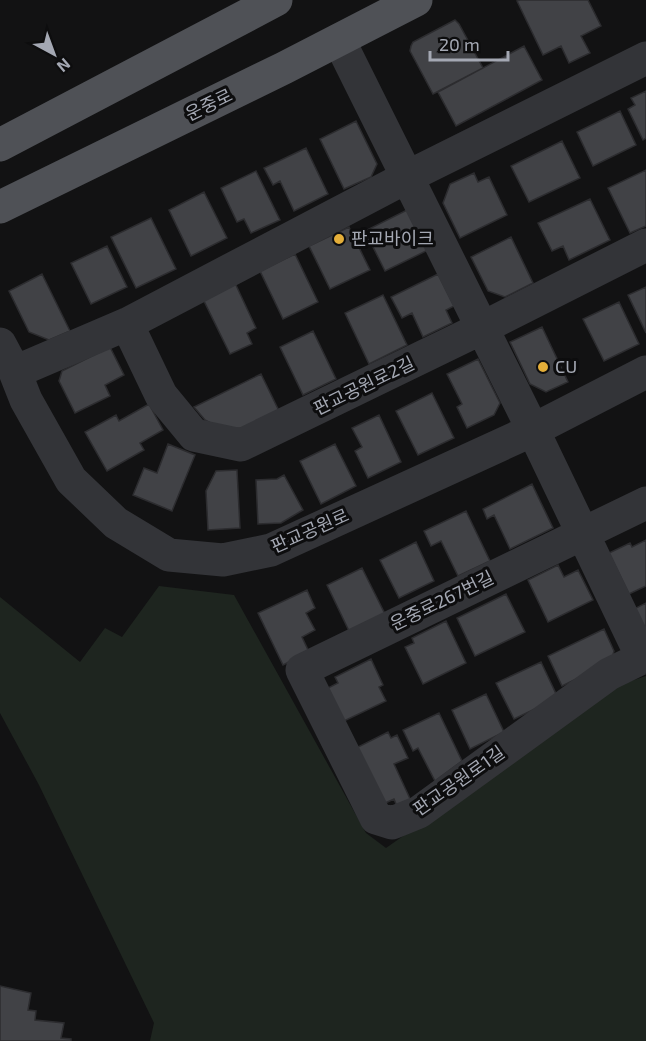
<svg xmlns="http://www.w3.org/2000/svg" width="646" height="1041" font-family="'Exo 2','Noto Sans KR',sans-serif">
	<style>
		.green { fill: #1e251f }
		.building { fill: #414246; stroke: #2c2c2f; stroke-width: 1.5 }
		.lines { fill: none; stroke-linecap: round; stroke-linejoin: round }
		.minor { stroke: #333438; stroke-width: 33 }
		.major { stroke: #4f5156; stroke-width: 33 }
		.poi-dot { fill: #e4ae39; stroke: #0d0d0e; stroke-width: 2 }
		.labels { text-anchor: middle; stroke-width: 6; stroke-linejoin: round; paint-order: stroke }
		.street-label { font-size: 18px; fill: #a4a8b3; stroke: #0d0d0e }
		.poi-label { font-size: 18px; fill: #a4a8b3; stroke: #0d0d0e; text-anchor: start }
	</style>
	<rect width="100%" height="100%" fill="#121213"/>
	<path class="green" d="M 159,586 L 234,595 L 366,833 L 386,848 L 619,685 L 646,676 L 646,1041 L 150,1041 L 154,1023 L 39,785 L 0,713 L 0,597 L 80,662 L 105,628 L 122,637 Z"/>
	<path class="building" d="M 520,0 L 588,0 L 601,26 L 581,36 L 590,53 L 569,63 L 561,46 L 543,55 L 517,1 Z
		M 455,20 L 459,24 L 483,68 L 433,94 L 410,51 L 411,46 L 413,42 Z
		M 524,46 L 542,80 L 456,126 L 438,92 Z
		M 646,91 L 646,138 L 643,140 L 628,109 L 635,105 L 631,98 Z
		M 620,111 L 636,145 L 593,166 L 577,132 Z
		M 356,121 L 377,164 L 371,177 L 344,189 L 320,139 Z
		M 562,141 L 580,178 L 529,202 L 511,166 Z
		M 306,148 L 328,194 L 294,211 L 280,181 L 273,185 L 264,168 Z
		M 646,170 L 646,226 L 630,233 L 608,188 Z
		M 256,171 L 280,220 L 251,233 L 244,219 L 237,222 L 221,188 Z
		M 474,173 L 478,182 L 489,177 L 507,215 L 460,238 L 443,203 L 450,184 Z
		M 204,192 L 227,238 L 191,256 L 169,210 Z
		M 590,199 L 610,240 L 569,260 L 563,246 L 552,251 L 538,223 Z
		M 409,209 L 428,250 L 385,271 L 365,231 Z
		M 151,218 L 176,269 L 136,288 L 111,237 Z
		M 349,227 L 370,270 L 330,289 L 309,246 Z
		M 511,237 L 533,283 L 505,297 L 488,291 L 471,257 Z
		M 107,246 L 127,287 L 91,304 L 71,263 Z
		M 295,254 L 318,302 L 283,319 L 260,271 Z
		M 42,274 L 70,331 L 49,340 L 29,332 L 9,291 Z
		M 438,274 L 454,306 L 446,310 L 452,323 L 423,337 L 412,313 L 402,318 L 391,297 Z
		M 235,283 L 256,328 L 247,333 L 252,344 L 230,354 L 203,299 Z
		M 646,287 L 646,333 L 628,295 Z
		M 383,295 L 407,345 L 369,364 L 345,313 Z
		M 619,302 L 639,344 L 604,361 L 583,319 Z
		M 542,327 L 568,382 L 546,392 L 530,384 L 510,342 Z
		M 313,331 L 336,379 L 303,395 L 280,347 Z
		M 110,347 L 124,375 L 105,385 L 110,396 L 75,413 L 59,381 L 62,371 Z
		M 478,359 L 500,403 L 494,415 L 467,428 L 457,407 L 462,404 L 447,374 Z
		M 261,374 L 279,411 L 244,428 L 222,429 L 205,420 L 194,407 Z
		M 432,393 L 454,438 L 418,455 L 396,411 Z
		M 149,404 L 163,430 L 140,443 L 144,450 L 107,471 L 85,432 L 116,415 L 119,421 Z
		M 379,415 L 401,462 L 368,478 L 355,451 L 362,447 L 352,428 Z
		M 168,444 L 195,455 L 172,511 L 133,495 L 144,468 L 157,473 Z
		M 335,444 L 356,486 L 321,504 L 300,461 Z
		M 237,470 L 240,528 L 208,530 L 206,491 L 216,471 Z
		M 284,475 L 303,510 L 281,523 L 258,524 L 256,480 L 277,479 Z
		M 532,484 L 553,528 L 510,549 L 494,515 L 487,519 L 483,509 Z
		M 466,511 L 490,561 L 458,576 L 441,541 L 431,546 L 424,531 Z
		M 646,540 L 646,586 L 629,594 L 609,553 L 630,543 L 632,547 Z
		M 416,542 L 434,581 L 399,598 L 380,560 Z
		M 558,565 L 564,577 L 578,570 L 593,600 L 548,622 L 528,580 Z
		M 362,568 L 386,616 L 350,633 L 327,585 Z
		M 307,590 L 315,608 L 306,613 L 315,630 L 302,637 L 309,652 L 283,665 L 258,613 Z
		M 506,594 L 525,632 L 475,656 L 457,618 Z
		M 646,603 L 646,633 L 634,609 Z
		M 446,621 L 466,663 L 423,684 L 405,647 L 414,643 L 412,638 Z
		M 604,629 L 614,651 L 611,662 L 562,686 L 548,656 Z
		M 371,659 L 383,685 L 379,687 L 386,701 L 344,721 L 328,688 L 338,683 L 335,677 Z
		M 541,662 L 558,698 L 514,719 L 496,683 Z
		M 486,694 L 504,732 L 470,749 L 452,710 Z
		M 439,713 L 462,761 L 435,781 L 418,748 L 413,751 L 403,730 Z
		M 388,732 L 391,738 L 397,735 L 408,758 L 394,764 L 412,803 L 398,809 L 394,799 L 381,805 L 354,749 Z
		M 0,986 L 31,993 L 28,1010 L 36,1011 L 35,1020 L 64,1023 L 61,1038 L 71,1039 L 71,1041 L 0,1041 Z"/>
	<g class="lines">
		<path class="minor" d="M 339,40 L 533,430 L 642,657
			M 127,324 L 161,395 L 194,435 L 241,445 L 482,328 L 646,245
			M 0,344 L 15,372 L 26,400 L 71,480 L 116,523 L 169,555 L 223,560 L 271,550 L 533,430 L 646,372
			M 15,372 L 127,324 L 407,177 L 646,58
			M 646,503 L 302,670 L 376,818 L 392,823 L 419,812 L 609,674 L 646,656"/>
		<path class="major" d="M 0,145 L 276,0
			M 0,207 L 284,68 L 416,0"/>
	</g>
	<g class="poi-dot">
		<circle cx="339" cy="239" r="6"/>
		<circle cx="543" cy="367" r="6"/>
	</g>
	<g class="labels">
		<g class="street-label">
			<text transform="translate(209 105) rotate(-26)" y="6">운중로</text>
			<text transform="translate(364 386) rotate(-26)" y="6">판교공원로2길</text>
			<text transform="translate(310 531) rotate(-24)" y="6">판교공원로</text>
			<text transform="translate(442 601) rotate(-26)" y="6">운중로267번길</text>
			<text transform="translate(459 781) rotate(-35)" y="6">판교공원로1길</text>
		</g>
		<g class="poi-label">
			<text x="351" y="245">판교바이크</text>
			<text x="555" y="373">CU</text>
		</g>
	</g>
	<g transform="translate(54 54) rotate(139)" stroke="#0d0d0e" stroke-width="4.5" paint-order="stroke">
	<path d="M0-4.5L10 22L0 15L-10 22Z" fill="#a4a8b3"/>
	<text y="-9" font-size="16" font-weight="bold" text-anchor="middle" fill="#a4a8b3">N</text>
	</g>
	<path d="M430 51v9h78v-9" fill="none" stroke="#a4a8b3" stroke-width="3"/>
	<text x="439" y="51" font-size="18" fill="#a4a8b3" stroke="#0d0d0e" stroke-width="4.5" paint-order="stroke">20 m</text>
</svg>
